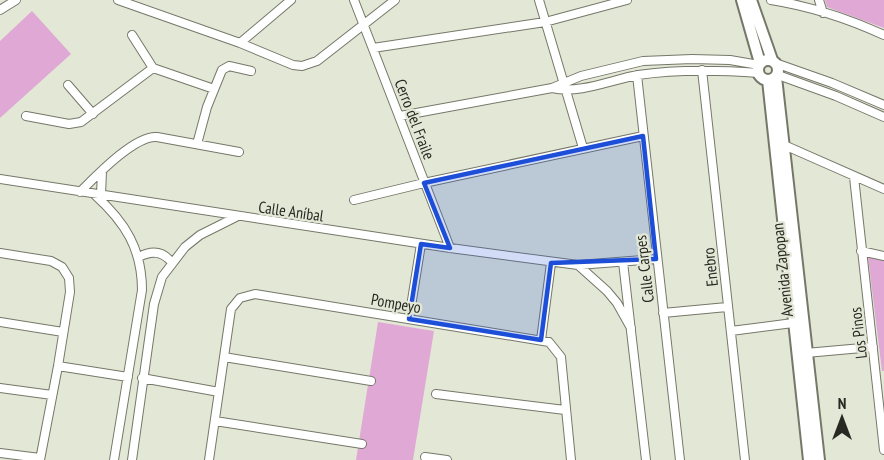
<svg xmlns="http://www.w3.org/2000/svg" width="884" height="460" font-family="'PT Sans Narrow',sans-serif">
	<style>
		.green { fill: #e0a8d5 }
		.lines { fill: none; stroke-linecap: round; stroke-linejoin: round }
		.street-casing { stroke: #757869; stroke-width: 10 }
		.secondary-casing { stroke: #757869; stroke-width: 14 }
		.street { stroke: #fff; stroke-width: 8 }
		.secondary { stroke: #fff; stroke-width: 10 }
		.marked { fill: #1d4ed8; fill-opacity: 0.2; stroke: #1d4ed8; stroke-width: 4.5; stroke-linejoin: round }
		.labels { text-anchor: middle; stroke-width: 4.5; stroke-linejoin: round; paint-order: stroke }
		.street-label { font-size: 16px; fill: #282923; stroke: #e3e7d6 }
	</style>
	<rect width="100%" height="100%" fill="#e3e7d6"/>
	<path class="green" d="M 825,0 L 884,0 L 884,28 L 827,7 Z
		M 32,11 L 71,54 L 0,118 L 0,41 Z
		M 868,257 L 884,260 L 884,371 L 882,371 Z
		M 378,322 L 434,331 L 413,460 L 356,460 Z"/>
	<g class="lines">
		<g class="street-casing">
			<path id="street" d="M 118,0 L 240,43 L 293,65 L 302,66 L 317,61 L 395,0
				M 354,0 L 450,248
				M 539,0 L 583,148
				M 771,0 C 809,6 849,19 884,35
				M 819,0 L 823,13
				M 0,10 L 16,0
				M 132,35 L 153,68 L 214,89
				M 240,43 L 291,0
				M 373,48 L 545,22 L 627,0
				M 778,64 L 832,83 L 884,105
				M 702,70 L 745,460
				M 637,75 L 680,460
				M 778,75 L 836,96 L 884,117
				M 68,85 L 93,114
				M 552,88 C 581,94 610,80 638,75 C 678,69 719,70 759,73
				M 26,116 L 69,124 L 81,122 L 153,68
				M 400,116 L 552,88 L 581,76 L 643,61 L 692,59 L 730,60 L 759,65
				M 197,144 L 207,107 L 222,70 L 229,66 L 251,71
				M 784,145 L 884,189
				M 854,177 L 884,450
				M 0,179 L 450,248 L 578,265 L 607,291 L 617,303 L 631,328
				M 80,192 C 96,176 135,135 157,137 L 239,152
				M 95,195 C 125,222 142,249 142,290 L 114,460
				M 101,195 L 102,171
				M 354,200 L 424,183 L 643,136
				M 861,251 L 884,256
				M 0,253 L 51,261 L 62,267 L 69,278 L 70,292 L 58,366 L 40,460
				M 139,257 C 152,250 163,251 172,263
				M 623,262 L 646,460
				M 578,265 L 656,259
				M 663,313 L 727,307
				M 409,319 L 421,244
				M 0,322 L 63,332
				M 731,331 L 793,323
				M 541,340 L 551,263
				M 806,353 L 873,347
				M 224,357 L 371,381
				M 58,366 L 128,377
				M 142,378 L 219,392
				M 0,388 L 52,395
				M 436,394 L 565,410
				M 215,421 L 362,444
				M 0,453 L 40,458
				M 425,457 L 447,460
				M 132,460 L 154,304 L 162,277 L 185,247 L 200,235 L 236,217
				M 209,460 L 231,309 L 240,298 L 255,294 L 549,342 L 561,357 L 571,460"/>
		</g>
		<g class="secondary-casing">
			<path id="secondary" d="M 742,0 L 760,63
				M 751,0 L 772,60
				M758 70a10 10 0 1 1 20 0a10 10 0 1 1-20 0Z
				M 776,77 L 819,460
				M 768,80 L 809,460"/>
		</g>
		<use href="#street" class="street"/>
		<use href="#secondary" class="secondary"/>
	</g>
	<path class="marked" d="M 643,136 L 656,259 L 551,263 L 541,340 L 409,319 L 421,244 L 450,248 L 424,183 Z"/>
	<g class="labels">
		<g class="street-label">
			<text transform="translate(415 119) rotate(69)" y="6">Cerro del Fraile</text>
			<text transform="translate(291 211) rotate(8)" y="6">Calle Aníbal</text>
			<text transform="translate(710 267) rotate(-96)" y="6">Enebro</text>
			<text transform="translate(644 269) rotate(-97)" y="6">Calle Carpes</text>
			<text transform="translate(782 270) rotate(-96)" y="6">Avenida Zapopan</text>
			<text transform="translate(396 303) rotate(10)" y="6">Pompeyo</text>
			<text transform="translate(858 333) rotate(-97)" y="6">Los Pinos</text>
		</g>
	</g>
	<g transform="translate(842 418)" stroke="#e3e7d6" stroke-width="4.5" paint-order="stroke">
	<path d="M0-4.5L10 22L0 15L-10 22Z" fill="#282923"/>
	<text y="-9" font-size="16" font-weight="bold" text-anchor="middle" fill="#282923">N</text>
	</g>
</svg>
